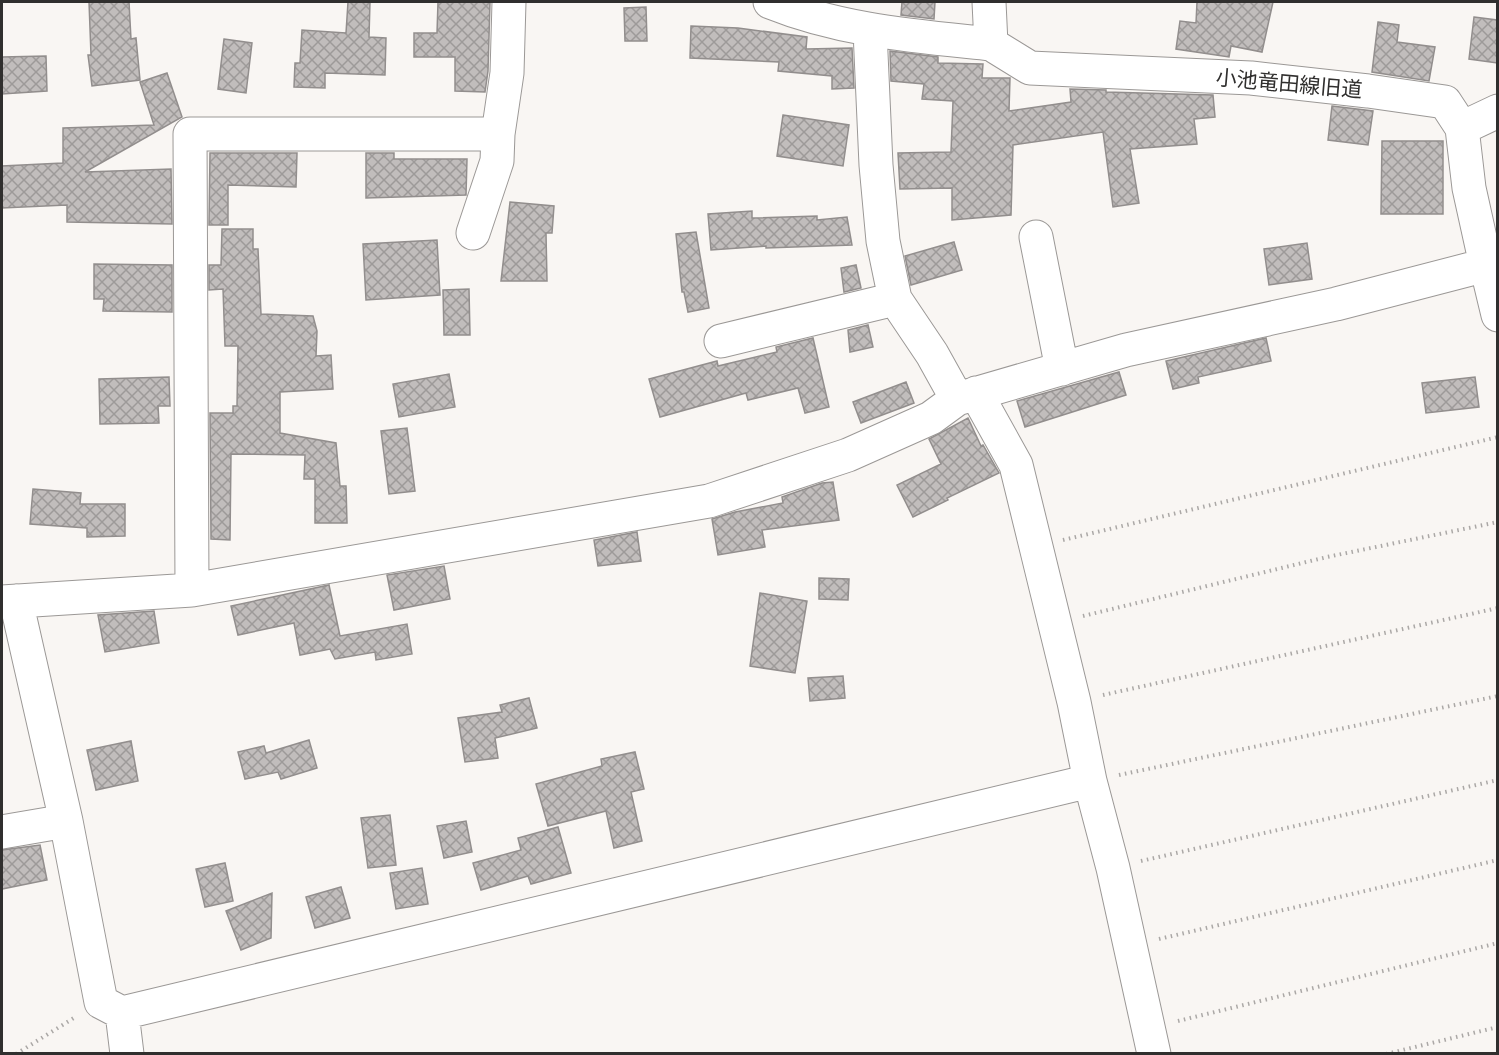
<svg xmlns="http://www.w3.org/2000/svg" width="1499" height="1055" font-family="Quicksand,'Noto Sans JP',sans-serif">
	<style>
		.building { fill: url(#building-cross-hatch); stroke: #928e8d; stroke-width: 1.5 }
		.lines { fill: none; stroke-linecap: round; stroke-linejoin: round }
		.minor-casing { stroke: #9b9896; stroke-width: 35 }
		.path { stroke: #aba8a6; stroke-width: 4; stroke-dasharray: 1.5 4.5; stroke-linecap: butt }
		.minor { stroke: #fff; stroke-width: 33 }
		.labels { text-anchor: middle; stroke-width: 5; stroke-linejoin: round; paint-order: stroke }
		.street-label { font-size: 21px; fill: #302f2e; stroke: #fff }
	</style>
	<defs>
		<pattern id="building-cross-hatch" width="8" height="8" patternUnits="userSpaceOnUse" patternTransform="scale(1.5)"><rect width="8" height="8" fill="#c1bdbc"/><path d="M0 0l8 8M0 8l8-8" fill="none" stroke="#9d9a99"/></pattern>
	</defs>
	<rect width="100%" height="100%" fill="#f9f6f3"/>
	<path class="building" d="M 89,2 L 129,2 L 131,39 L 136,38 L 140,80 L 92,86 L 88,55 L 91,55 Z
		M 348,2 L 370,2 L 369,37 L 386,38 L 385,75 L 325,73 L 325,88 L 294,87 L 295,63 L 300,63 L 302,30 L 346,33 Z
		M 438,2 L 490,2 L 488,71 L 485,92 L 455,91 L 455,57 L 414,57 L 414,33 L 437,33 Z
		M 902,2 L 935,2 L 934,19 L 901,15 Z
		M 1197,2 L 1273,2 L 1262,52 L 1231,46 L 1229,57 L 1176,49 L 1180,21 L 1196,23 Z
		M 646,7 L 647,41 L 625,41 L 624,8 Z
		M 1474,17 L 1497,20 L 1497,63 L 1469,59 Z
		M 1378,22 L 1399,25 L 1397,42 L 1435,47 L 1429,81 L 1372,72 Z
		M 691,26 L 738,28 L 807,37 L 806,49 L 852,48 L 854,88 L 832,89 L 832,76 L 778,71 L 779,62 L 690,58 Z
		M 224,39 L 252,43 L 246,93 L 218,89 Z
		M 890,51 L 938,57 L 938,63 L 983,64 L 982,78 L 1010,78 L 1009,111 L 1071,102 L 1070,89 L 1106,90 L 1106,92 L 1213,95 L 1215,117 L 1194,119 L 1197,144 L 1130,149 L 1139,203 L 1113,207 L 1103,132 L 1013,145 L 1011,215 L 952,220 L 952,188 L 900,189 L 898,153 L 951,152 L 953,101 L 922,99 L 924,84 L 891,81 Z
		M 46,56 L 47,91 L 2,94 L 2,57 Z
		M 167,73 L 182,117 L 85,172 L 171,169 L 172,224 L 67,222 L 67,205 L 2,208 L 2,166 L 63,163 L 63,128 L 154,125 L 140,82 Z
		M 1332,106 L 1373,111 L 1368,145 L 1328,140 Z
		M 783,115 L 849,125 L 843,166 L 777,156 Z
		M 1382,141 L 1443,141 L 1443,214 L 1381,214 Z
		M 210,153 L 297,153 L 296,187 L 228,185 L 228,225 L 209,225 Z
		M 366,153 L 394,153 L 394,159 L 467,159 L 466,195 L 366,198 Z
		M 510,202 L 554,206 L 552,233 L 546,233 L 547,281 L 501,281 Z
		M 752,211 L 752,218 L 817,216 L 817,220 L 847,217 L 852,245 L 766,248 L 766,246 L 711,250 L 708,214 Z
		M 222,229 L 253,229 L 253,249 L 258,249 L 261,314 L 313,316 L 317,331 L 316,356 L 331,355 L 333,389 L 280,392 L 280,433 L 336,443 L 340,486 L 346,486 L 347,523 L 315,523 L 315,479 L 304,479 L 305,455 L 231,454 L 230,540 L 211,539 L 210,413 L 233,413 L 233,406 L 237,406 L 238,346 L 225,346 L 223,289 L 209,290 L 209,265 L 221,265 Z
		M 696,232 L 709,308 L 688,312 L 684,292 L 682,292 L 676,234 Z
		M 437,240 L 440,295 L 366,300 L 363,244 Z
		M 954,242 L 962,270 L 911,285 L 905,256 Z
		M 1307,243 L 1312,279 L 1269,285 L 1264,249 Z
		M 94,264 L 172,265 L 172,312 L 103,311 L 104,299 L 94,299 Z
		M 856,265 L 861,288 L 844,292 L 841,268 Z
		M 469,289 L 470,335 L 444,335 L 443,290 Z
		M 868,325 L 873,347 L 850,352 L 848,330 Z
		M 813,338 L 829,407 L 805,413 L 798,388 L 748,400 L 746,393 L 660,417 L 649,379 L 717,361 L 718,366 L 777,352 L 776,347 Z
		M 1266,338 L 1271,361 L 1198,377 L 1199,383 L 1173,389 L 1166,361 Z
		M 1119,372 L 1126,395 L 1025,427 L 1017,401 Z
		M 449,374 L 455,407 L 399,417 L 393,384 Z
		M 169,377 L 170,406 L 158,406 L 159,423 L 100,424 L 99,379 Z
		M 1475,377 L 1479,407 L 1426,413 L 1422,383 Z
		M 906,382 L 914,403 L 861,423 L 853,402 Z
		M 968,418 L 981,446 L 983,445 L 999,473 L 947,498 L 948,500 L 913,517 L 897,485 L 941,464 L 929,439 Z
		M 407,428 L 415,491 L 389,494 L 381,431 Z
		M 833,482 L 839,520 L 762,530 L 765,547 L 718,555 L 712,519 L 735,512 L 783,503 L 782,497 L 822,483 Z
		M 33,489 L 81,493 L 80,504 L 125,504 L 125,536 L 87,537 L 87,528 L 30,524 Z
		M 637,532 L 641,561 L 598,566 L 594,540 Z
		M 444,566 L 450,599 L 394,610 L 387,575 Z
		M 819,578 L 849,579 L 848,600 L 819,599 Z
		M 329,585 L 340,636 L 407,624 L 412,654 L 376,660 L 375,652 L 335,659 L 330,649 L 300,655 L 294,623 L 238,635 L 231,606 Z
		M 760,593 L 807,601 L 795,673 L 750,666 Z
		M 154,611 L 159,643 L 105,652 L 98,615 Z
		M 843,676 L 845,698 L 810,701 L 808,678 Z
		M 529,698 L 537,728 L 495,738 L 498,758 L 465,762 L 458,718 L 502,712 L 500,705 Z
		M 309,740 L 317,768 L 281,779 L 278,772 L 245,779 L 238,752 L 264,746 L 266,753 Z
		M 131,741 L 138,781 L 96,790 L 87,750 Z
		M 635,752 L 644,789 L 631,792 L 642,841 L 614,848 L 606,811 L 548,826 L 536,784 L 602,766 L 601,759 Z
		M 390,815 L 396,865 L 368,868 L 361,818 Z
		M 466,821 L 472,852 L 444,858 L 437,826 Z
		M 558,827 L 571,873 L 531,884 L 528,876 L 481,890 L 473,863 L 521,850 L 518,838 Z
		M 40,845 L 47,880 L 2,889 L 2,850 Z
		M 225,863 L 233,901 L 205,907 L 196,869 Z
		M 422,868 L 428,904 L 396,909 L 390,873 Z
		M 341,887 L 350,918 L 315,928 L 306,897 Z
		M 272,893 L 271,938 L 241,950 L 226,911 Z"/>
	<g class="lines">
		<g class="minor-casing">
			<path id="minor" d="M 770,2 C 842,31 915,36 991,44
				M 989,2 L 991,44 L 1030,68 L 1251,78 L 1368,91 L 1445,102 L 1462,128 L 1469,188 L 1486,265 L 1498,282
				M 870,31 L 876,165 L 883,241 L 895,299 L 932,354 L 957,399
				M 1462,128 L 1498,111
				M 473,233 L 497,161 L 498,134 L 507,73 L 509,2
				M 1036,237 L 1062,369
				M 721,341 L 895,299
				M 976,393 L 1016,465 L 1074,702 L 1090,781 L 1113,868 L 1154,1054
				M 192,590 L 190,134 L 498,134
				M 16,601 L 66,821 L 101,1002 L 122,1013 L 1090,781
				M 2,602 L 192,590 L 709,501 L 848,455 L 931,418 L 957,399 L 1126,350 L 1336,304 L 1486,265 L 1498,315
				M 2,832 L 66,821
				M 122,1013 L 127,1054"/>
		</g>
		<path class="path" d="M 1063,540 L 1498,437
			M 1083,616 L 1327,557 L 1498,522
			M 1103,695 L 1498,608
			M 1119,775 L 1498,696
			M 1141,861 L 1498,780
			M 1159,939 L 1498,860
			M 1178,1021 L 1498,943
			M 16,1054 L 77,1016
			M 1386,1054 L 1498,1027"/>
		<use href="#minor" class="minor"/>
	</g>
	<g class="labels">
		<g class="street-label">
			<text transform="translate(1289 84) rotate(5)" y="7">小池竜田線旧道</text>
		</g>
	</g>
	<rect width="1499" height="1055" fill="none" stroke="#302f2e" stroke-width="6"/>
</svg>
